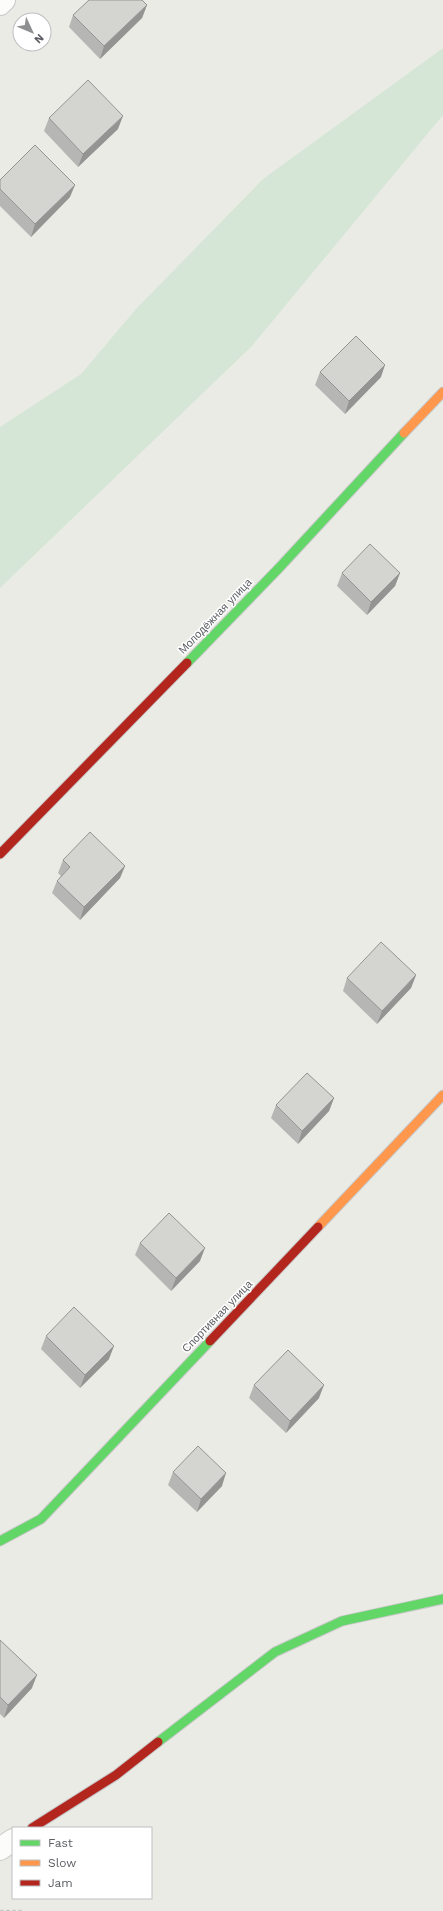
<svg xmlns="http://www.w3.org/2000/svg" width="443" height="1911" font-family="'Work Sans',sans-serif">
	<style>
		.green { fill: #d5e6d6 }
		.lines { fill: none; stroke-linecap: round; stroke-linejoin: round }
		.street-casing { stroke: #c7c7c7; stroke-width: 24 }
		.fast-casing { stroke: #c7c8c8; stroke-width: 11 }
		.slow-casing { stroke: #c7c8c8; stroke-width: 11 }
		.jam-casing { stroke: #c7c8c8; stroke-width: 11 }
		.path { stroke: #c9ccca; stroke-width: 2.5; stroke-dasharray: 4 2; stroke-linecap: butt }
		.street { stroke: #fcfcfb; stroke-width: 22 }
		.fast { stroke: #63d668; stroke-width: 9 }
		.slow { stroke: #ff974d; stroke-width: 9 }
		.jam { stroke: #b3261e; stroke-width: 9 }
		.wall { fill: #b6b6b4 }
		.shaded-wall { fill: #949492 }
		.building { fill: #d4d4d1; stroke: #949492 }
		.labels { text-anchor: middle; stroke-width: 3; stroke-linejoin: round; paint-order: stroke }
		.street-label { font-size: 11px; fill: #5c5e63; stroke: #fff }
	</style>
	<rect width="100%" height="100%" fill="#ebebe6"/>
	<path class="green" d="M 443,48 L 443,115 L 252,346 L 0,588 L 0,427 L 81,374 L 136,309 L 263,179 Z"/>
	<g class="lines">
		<g class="street-casing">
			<path id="street" d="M 0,4 L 4,0
				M 0,1849 L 13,1840"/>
		</g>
		<g class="fast-casing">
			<path id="fast" d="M 187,663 L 279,568 L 404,433
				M 0,1541 L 41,1519 L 210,1341
				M 158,1742 L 275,1652 L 342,1621 L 443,1599"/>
		</g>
		<g class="slow-casing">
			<path id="slow" d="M 404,433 L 443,392
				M 318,1227 L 443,1095"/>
		</g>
		<g class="jam-casing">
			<path id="jam" d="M 0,854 L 187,663
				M 210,1341 L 318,1227
				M 32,1828 L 116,1775 L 158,1742"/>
		</g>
		<path class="path" d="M 0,1911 L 22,1911"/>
		<use href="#street" class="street"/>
		<use href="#fast" class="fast"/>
		<use href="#slow" class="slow"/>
		<use href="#jam" class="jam"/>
	</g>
	<path class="wall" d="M 147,5 L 142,18 L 100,59 L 69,27 L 73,15 Z
		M 49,118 L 118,129 L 78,167 L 44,131 Z
		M 0,180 L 70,197 L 31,237 L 0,206 Z
		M 320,372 L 381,377 L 345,414 L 315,385 Z
		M 342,573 L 400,573 L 395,586 L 367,615 L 337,586 Z
		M 63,860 L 125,866 L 120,878 L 80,920 L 52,893 L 57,881 L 61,876 L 58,873 Z
		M 416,975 L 411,988 L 377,1024 L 343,991 L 347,978 Z
		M 334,1098 L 329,1111 L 298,1144 L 271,1118 L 276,1105 Z
		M 140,1243 L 200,1261 L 171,1291 L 135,1255 Z
		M 46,1336 L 109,1359 L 80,1388 L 41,1349 Z
		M 254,1385 L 319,1398 L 286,1433 L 249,1398 Z
		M 173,1472 L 222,1486 L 197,1512 L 168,1485 Z
		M 0,1640 L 32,1688 L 4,1718 L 0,1714 Z"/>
	<path class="shaded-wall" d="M 147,5 L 142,18 L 100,59 L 104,46 Z
		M 123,116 L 118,129 L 78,167 L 83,154 Z
		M 75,185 L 70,197 L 31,237 L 35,224 Z
		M 385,365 L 381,377 L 345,414 L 349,401 Z
		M 400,573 L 395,586 L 367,615 L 371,602 Z
		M 125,866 L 120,878 L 80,920 L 84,907 Z
		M 416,975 L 411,988 L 377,1024 L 382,1011 Z
		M 334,1098 L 329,1111 L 298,1144 L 302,1131 Z
		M 205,1248 L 200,1261 L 171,1291 L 176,1278 Z
		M 114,1346 L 109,1359 L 80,1388 L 85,1375 Z
		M 324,1385 L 319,1398 L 286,1433 L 290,1421 Z
		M 226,1473 L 222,1486 L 197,1512 L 201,1499 Z
		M 37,1675 L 32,1688 L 4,1718 L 8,1705 Z"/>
	<path class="building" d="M 89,0 L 142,0 L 147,5 L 104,46 L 73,15 Z
		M 88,80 L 123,116 L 83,154 L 49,118 Z
		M 35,145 L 75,185 L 35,224 L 0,189 L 0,180 Z
		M 356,336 L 385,365 L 349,401 L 320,372 Z
		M 370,544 L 400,573 L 371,602 L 342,573 Z
		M 90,832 L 125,866 L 84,907 L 57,881 L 70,867 L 63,860 Z
		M 381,942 L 416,975 L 382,1011 L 347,978 Z
		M 307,1073 L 334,1098 L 302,1131 L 276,1105 Z
		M 169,1213 L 205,1248 L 176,1278 L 140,1243 Z
		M 74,1307 L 114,1346 L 85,1375 L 46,1336 Z
		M 288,1350 L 324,1385 L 290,1421 L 254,1385 Z
		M 198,1446 L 226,1473 L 201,1499 L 173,1472 Z
		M 0,1640 L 37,1675 L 8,1705 L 0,1697 Z"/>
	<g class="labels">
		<g class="street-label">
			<text transform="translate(215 616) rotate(-46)" y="4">Молодёжная улица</text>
			<text transform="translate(217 1316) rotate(-46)" y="4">Спортивная улица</text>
		</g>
	</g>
	<rect x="12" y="1827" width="140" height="72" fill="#ffffff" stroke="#bebfc1"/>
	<rect x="20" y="1840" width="20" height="6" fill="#63d668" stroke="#bebfc1"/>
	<text x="48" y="1847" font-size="12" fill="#5c5e63">Fast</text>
	<rect x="20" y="1860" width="20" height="6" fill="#ff974d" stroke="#bebfc1"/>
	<text x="48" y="1867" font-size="12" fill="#5c5e63">Slow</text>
	<rect x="20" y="1880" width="20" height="6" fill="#b3261e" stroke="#bebfc1"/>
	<text x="48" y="1887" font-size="12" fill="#5c5e63">Jam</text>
	<g transform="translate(32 32) rotate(134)"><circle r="19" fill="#ffffff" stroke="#bebfc1"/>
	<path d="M0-3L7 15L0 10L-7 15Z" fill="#8e8f91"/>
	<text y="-6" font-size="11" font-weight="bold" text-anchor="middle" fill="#5c5e63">N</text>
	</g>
</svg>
